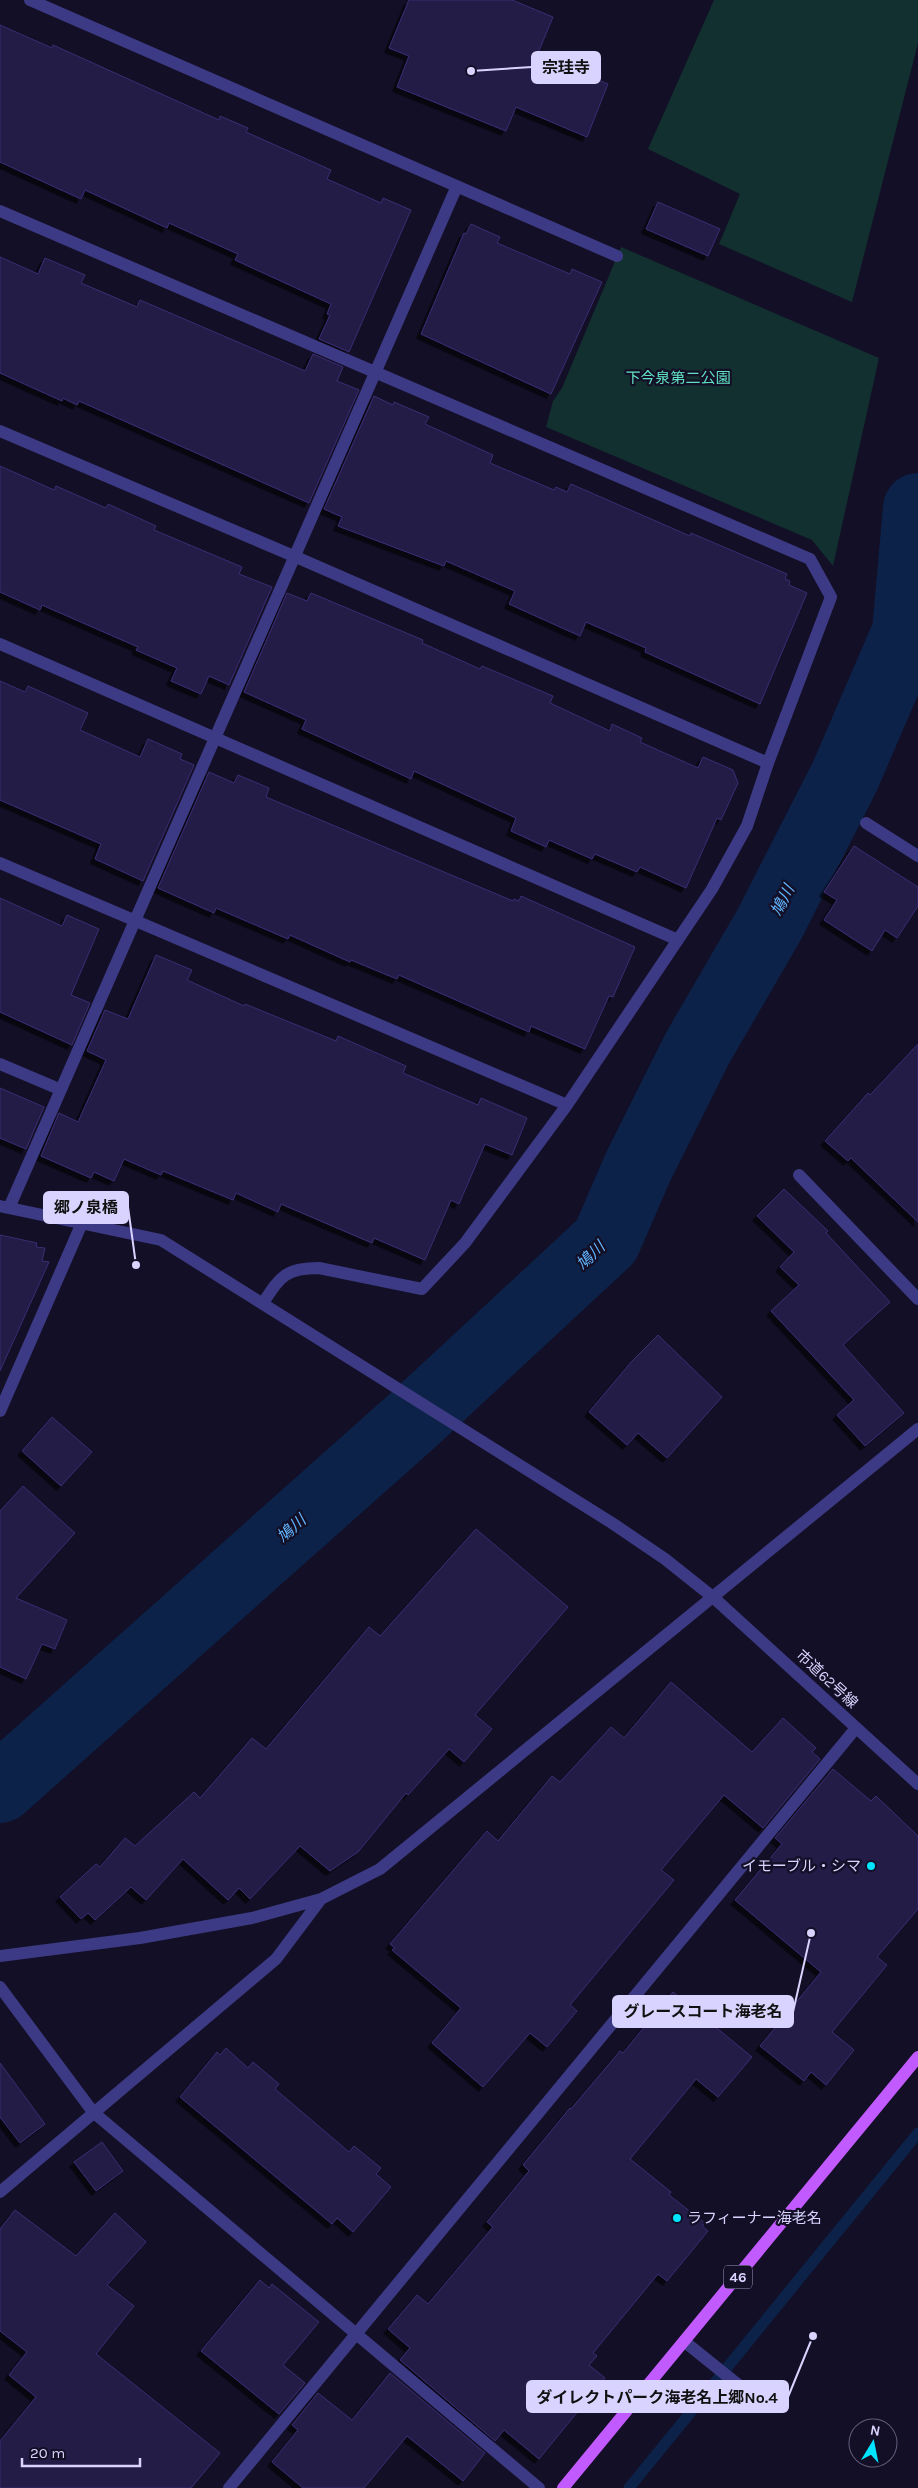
<svg xmlns="http://www.w3.org/2000/svg" width="918" height="2488" font-family="Karla,'Noto Sans JP',sans-serif">
	<style>
		.green { fill: #12302f }
		.lines { fill: none; stroke-linecap: round; stroke-linejoin: round }
		.stream { stroke: #0c2248; stroke-width: 11 }
		.river { stroke: #0c2248; stroke-width: 70 }
		.building { fill: #241b47; stroke: #3b2d73; filter: url(#shadow) }
		.service { stroke: #3d3a85; stroke-width: 12 }
		.minor { stroke: #3d3a85; stroke-width: 12 }
		.tertiary { stroke: #3d3a85; stroke-width: 12 }
		.primary { stroke: #c25bff; stroke-width: 12 }
		.poi-dot { fill: #00e5ff; stroke: #130f26; stroke-width: 2 }
		.labels { text-anchor: middle; stroke-width: 4.5; stroke-linejoin: round; paint-order: stroke }
		.shield { fill: #130f26; stroke: #9e99be; stroke-width: 1 }
		.shield-label { font-size: 14px; font-weight: bold; fill: #d9d4ff }
		.park-label { font-size: 15px; fill: #5fe0c0; stroke: #130f26 }
		.street-label { font-size: 15px; fill: #d9d4ff; stroke: #130f26 }
		.poi-label { font-size: 15px; fill: #d9d4ff; stroke: #130f26; text-anchor: end }
		.water-label { font-size: 16px; font-style: italic; fill: #62b6ff; stroke: #130f26 }
		.leader { fill: none; stroke: #d9d4ff; stroke-width: 2 }
		.callout-dot { fill: #d9d4ff; stroke: #130f26; stroke-width: 2 }
		.callout { fill: #d9d4ff; stroke: #d9d4ff; stroke-width: 2 }
		.callout-label { font-size: 16px; text-anchor: middle; font-weight: bold; fill: #111 }
	</style>
	<defs>
		<filter id="shadow"><feDropShadow dx="-4.5" dy="4.5" stdDeviation="0" flood-color="#0009"/></filter>
	</defs>
	<rect width="100%" height="100%" fill="#130f26"/>
	<path class="green" d="M 714,0 L 918,0 L 918,43 L 852,302 L 719,244 L 740,194 L 648,149 Z
		M 621,247 L 879,358 L 833,566 L 812,540 L 546,427 L 553,401 L 562,388 Z"/>
	<g class="lines">
		<path class="stream" d="M 629,2488 L 918,2133"/>
		<path class="river" d="M 0,1788 L 412,1421 L 606,1241 L 638,1167 L 697,1049 L 769,925 L 845,776 L 907,632 L 918,508"/>
	</g>
	<path class="building" d="M 409,0 L 512,0 L 553,17 L 538,53 L 546,55 L 544,58 L 608,84 L 587,137 L 516,107 L 506,131 L 397,87 L 409,56 L 389,48 Z
		M 0,25 L 52,48 L 53,45 L 219,120 L 220,116 L 248,128 L 246,132 L 331,170 L 327,179 L 381,203 L 383,198 L 411,210 L 349,352 L 319,339 L 330,315 L 327,314 L 331,304 L 235,260 L 238,254 L 169,223 L 167,228 L 85,190 L 81,199 L 0,162 Z
		M 658,202 L 720,229 L 708,256 L 646,229 Z
		M 471,224 L 500,237 L 497,243 L 570,274 L 572,269 L 602,282 L 551,394 L 421,334 L 464,233 L 466,234 Z
		M 0,257 L 38,274 L 45,258 L 85,275 L 81,283 L 137,307 L 140,300 L 305,371 L 313,354 L 343,367 L 337,381 L 359,390 L 309,503 L 79,401 L 77,405 L 63,398 L 62,401 L 0,373 Z
		M 374,396 L 393,405 L 394,402 L 429,417 L 425,424 L 493,455 L 490,463 L 554,490 L 556,487 L 567,492 L 571,484 L 690,536 L 691,533 L 787,574 L 785,579 L 790,581 L 789,585 L 807,593 L 760,704 L 645,652 L 646,648 L 586,622 L 580,636 L 509,604 L 515,591 L 446,561 L 444,566 L 338,526 L 342,517 L 324,509 Z
		M 0,466 L 54,490 L 56,486 L 106,508 L 108,504 L 156,526 L 154,530 L 242,567 L 239,574 L 272,587 L 229,685 L 209,676 L 201,694 L 171,681 L 177,668 L 136,650 L 138,647 L 42,605 L 40,610 L 0,592 Z
		M 287,593 L 307,601 L 311,593 L 423,640 L 422,643 L 480,669 L 482,666 L 553,696 L 550,703 L 610,731 L 612,724 L 642,738 L 640,742 L 698,768 L 703,757 L 733,770 L 738,783 L 721,820 L 717,818 L 686,888 L 640,867 L 637,872 L 595,854 L 592,859 L 549,840 L 546,847 L 511,831 L 516,818 L 414,771 L 411,779 L 302,729 L 306,720 L 244,692 Z
		M 0,681 L 25,692 L 28,686 L 88,713 L 80,730 L 140,757 L 148,739 L 182,754 L 180,759 L 194,765 L 143,881 L 95,859 L 101,844 L 0,800 Z
		M 209,772 L 234,783 L 238,775 L 269,788 L 266,797 L 513,901 L 514,899 L 519,901 L 521,896 L 635,947 L 613,997 L 609,996 L 585,1049 L 531,1026 L 529,1032 L 399,975 L 397,979 L 351,960 L 350,962 L 290,935 L 288,939 L 216,908 L 214,913 L 158,888 Z
		M 854,846 L 918,887 L 918,906 L 897,938 L 885,930 L 872,951 L 824,920 L 837,900 L 824,892 Z
		M 0,898 L 62,926 L 67,915 L 99,929 L 71,995 L 90,1003 L 72,1045 L 0,1012 Z
		M 156,955 L 192,970 L 187,980 L 244,1006 L 245,1004 L 336,1041 L 338,1036 L 406,1066 L 403,1073 L 478,1105 L 481,1098 L 527,1118 L 512,1155 L 485,1144 L 459,1204 L 451,1200 L 425,1260 L 374,1238 L 372,1243 L 281,1204 L 278,1212 L 236,1193 L 233,1200 L 163,1171 L 161,1175 L 124,1159 L 114,1181 L 94,1172 L 91,1178 L 41,1156 L 59,1113 L 78,1122 L 106,1060 L 87,1051 L 105,1010 L 128,1019 Z
		M 918,1044 L 918,1222 L 851,1158 L 848,1161 L 825,1141 L 868,1093 L 870,1095 Z
		M 0,1088 L 44,1107 L 26,1149 L 0,1138 Z
		M 784,1189 L 828,1231 L 826,1233 L 890,1302 L 843,1345 L 904,1413 L 865,1446 L 837,1415 L 854,1400 L 771,1311 L 799,1285 L 780,1267 L 794,1252 L 757,1216 Z
		M 0,1235 L 37,1243 L 36,1247 L 45,1248 L 42,1261 L 49,1262 L 0,1371 Z
		M 658,1335 L 722,1397 L 667,1458 L 638,1433 L 627,1445 L 589,1412 L 632,1361 Z
		M 52,1417 L 92,1452 L 61,1486 L 22,1451 Z
		M 23,1486 L 75,1533 L 16,1598 L 67,1620 L 55,1649 L 42,1644 L 26,1679 L 0,1667 L 0,1511 Z
		M 476,1529 L 568,1607 L 475,1715 L 492,1729 L 464,1762 L 449,1749 L 408,1795 L 406,1793 L 358,1852 L 330,1871 L 300,1846 L 250,1899 L 239,1888 L 228,1900 L 183,1859 L 146,1900 L 131,1887 L 95,1920 L 88,1913 L 81,1919 L 60,1897 L 96,1864 L 100,1867 L 125,1838 L 135,1846 L 194,1792 L 200,1798 L 252,1738 L 266,1749 L 369,1627 L 380,1636 Z
		M 671,1682 L 752,1752 L 783,1718 L 816,1748 L 812,1752 L 820,1759 L 763,1828 L 724,1795 L 661,1870 L 674,1880 L 570,2005 L 577,2011 L 547,2047 L 530,2033 L 483,2087 L 432,2043 L 461,2008 L 392,1950 L 395,1948 L 390,1944 L 487,1831 L 498,1841 L 552,1776 L 560,1782 L 611,1727 L 624,1738 Z
		M 833,1769 L 871,1801 L 876,1796 L 918,1836 L 918,1909 L 877,1957 L 887,1965 L 832,2032 L 854,2050 L 826,2085 L 811,2072 L 804,2081 L 760,2046 L 821,1972 L 735,1900 L 782,1844 L 775,1838 Z
		M 673,1992 L 752,2057 L 718,2097 L 696,2079 L 630,2159 L 671,2192 L 669,2195 L 705,2223 L 702,2226 L 708,2231 L 667,2281 L 658,2274 L 593,2353 L 597,2356 L 589,2365 L 605,2378 L 539,2459 L 504,2430 L 495,2441 L 400,2360 L 410,2348 L 388,2329 L 417,2295 L 428,2304 L 493,2227 L 487,2222 L 529,2171 L 523,2165 L 570,2108 L 571,2109 L 620,2051 L 623,2053 Z
		M 226,2048 L 248,2068 L 253,2062 L 279,2084 L 275,2089 L 349,2152 L 354,2146 L 381,2168 L 376,2174 L 391,2187 L 353,2232 L 337,2218 L 332,2224 L 180,2097 L 217,2052 L 220,2055 Z
		M 0,2063 L 45,2124 L 20,2143 L 0,2117 Z
		M 102,2142 L 123,2171 L 96,2191 L 74,2162 Z
		M 15,2210 L 76,2256 L 115,2213 L 146,2242 L 107,2285 L 134,2306 L 96,2354 L 220,2453 L 191,2488 L 0,2488 L 0,2441 L 36,2397 L 9,2375 L 27,2352 L 0,2331 L 0,2229 Z
		M 260,2280 L 269,2288 L 272,2284 L 319,2322 L 283,2365 L 305,2383 L 279,2414 L 201,2351 Z
		M 390,2373 L 485,2453 L 463,2481 L 407,2436 L 364,2488 L 303,2488 L 272,2462 L 298,2430 L 292,2425 L 318,2393 L 352,2420 Z"/>
	<g class="lines">
		<path class="service" d="M 866,823 L 918,856
			M 685,2342 L 746,2391"/>
		<path class="minor" d="M 30,0 L 617,256
			M 0,211 L 810,559 L 831,597 L 768,763 L 747,826 L 712,889 L 567,1105 L 465,1243 L 422,1289 L 319,1268 C 285,1268 280,1277 263,1303
			M 0,431 L 296,557 L 768,763
			M 0,644 L 678,940
			M 0,863 L 567,1105
			M 0,1064 L 59,1089
			M 799,1175 L 918,1299
			M 0,1206 L 161,1240 L 612,1523 L 665,1559 L 714,1598
			M 9,1208 L 457,186
			M 0,1411 L 82,1223
			M 0,1956 L 140,1938 L 252,1918 L 321,1899 L 380,1869 L 918,1429
			M 0,1987 L 93,2112 L 539,2488
			M 0,2192 L 276,1959 L 321,1899
			M 229,2488 L 856,1728"/>
		<path class="tertiary" d="M 714,1598 L 918,1784"/>
		<path class="primary" d="M 563,2488 L 918,2057"/>
	</g>
	<g class="poi-dot">
		<circle cx="871" cy="1866" r="5"/>
		<circle cx="677" cy="2218" r="5"/>
	</g>
	<g class="labels">
		<rect class="shield" x="724" y="2265.5" width="28" height="23" rx="4"/>
		<g class="shield-label">
			<text x="738" y="2282">46</text>
		</g>
		<g class="park-label">
			<text x="678" y="383">下今泉第二公園</text>
		</g>
		<g class="street-label">
			<text transform="translate(827 1679) rotate(43)" y="5">市道62号線</text>
		</g>
		<g class="poi-label">
			<text x="861" y="1871">イモーブル・シマ</text>
			<text x="687" y="2223" text-anchor="start">ラフィーナー海老名</text>
		</g>
		<g class="water-label">
			<text transform="translate(782 900) rotate(-63)" y="6">鳩川</text>
			<text transform="translate(590 1255) rotate(-44)" y="6">鳩川</text>
			<text transform="translate(291 1528) rotate(-42)" y="6">鳩川</text>
		</g>
	</g>
	<path class="leader" d="M471 71L532 67M136 1265L128 1207M811 1933L793 2012M813 2336L788 2397"/>
	<g class="callout-dot">
		<circle cx="471" cy="71" r="5"/>
		<circle cx="136" cy="1265" r="5"/>
		<circle cx="811" cy="1933" r="5"/>
		<circle cx="813" cy="2336" r="5"/>
	</g>
	<g class="callout">
		<rect x="532" y="52" width="68" height="31" rx="5"/>
		<rect x="44" y="1192" width="84" height="31" rx="5"/>
		<rect x="613" y="1996" width="180" height="31" rx="5"/>
		<rect x="527" y="2381" width="261" height="31" rx="5"/>
	</g>
	<g class="callout-label">
		<text x="566" y="73">宗珪寺</text>
		<text x="86" y="1213">郷ノ泉橋</text>
		<text x="703" y="2017">グレースコート海老名</text>
		<text x="657" y="2403">ダイレクトパーク海老名上郷No.4</text>
	</g>
	<g transform="translate(873 2443) rotate(10)"><circle r="24" fill="#130f26" stroke="#625e7d"/>
	<path d="M0-4L9 19L0 12L-9 19Z" fill="#00e5ff"/>
	<text y="-8" font-size="14" font-weight="bold" text-anchor="middle" fill="#d9d4ff">N</text>
	</g>
	<path d="M22 2458v8h118v-8" fill="none" stroke="#d9d4ff" stroke-width="2.5"/>
	<text x="30" y="2458" font-size="15" fill="#d9d4ff" stroke="#130f26" stroke-width="4" paint-order="stroke">20 m</text>
</svg>
